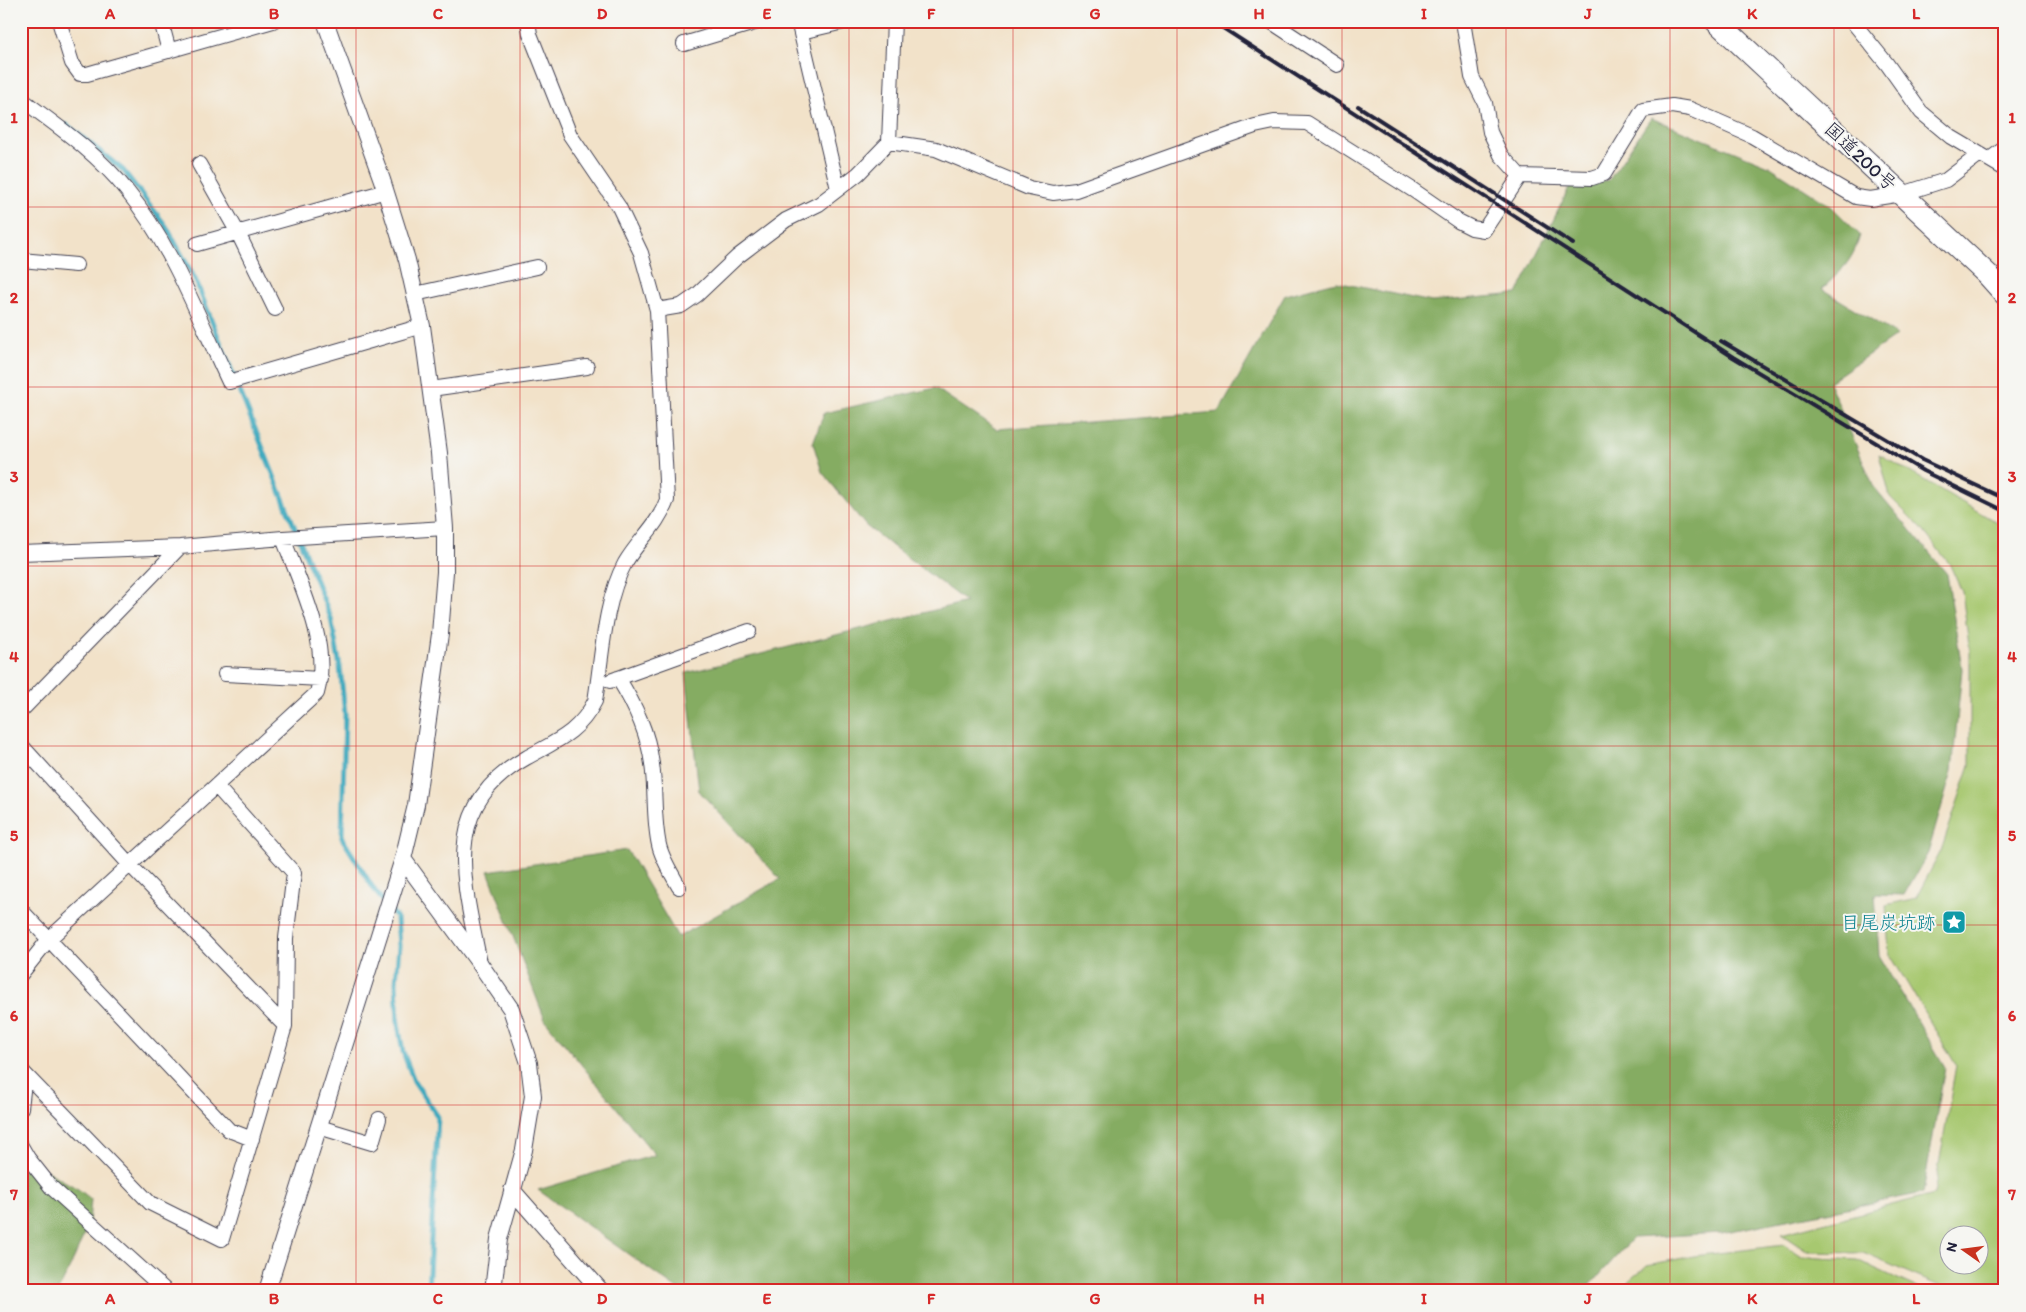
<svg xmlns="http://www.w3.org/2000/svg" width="2026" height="1312" font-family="Itim,'Klee One',sans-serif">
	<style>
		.green { fill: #a7c870; stroke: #647556; fill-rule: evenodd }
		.forest { fill: #85ac62; stroke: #54674e }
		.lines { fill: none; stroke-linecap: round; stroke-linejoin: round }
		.stream { stroke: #3ea9be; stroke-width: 5 }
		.minor-casing { stroke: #413f50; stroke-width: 16 }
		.tertiary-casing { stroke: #413f50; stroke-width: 18 }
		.trunk-casing { stroke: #413f50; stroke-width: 24 }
		.minor { stroke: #fff; stroke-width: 14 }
		.tertiary { stroke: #fff; stroke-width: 16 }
		.trunk { stroke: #fff; stroke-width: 22 }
		.rail { stroke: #22223b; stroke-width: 4 }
		.grid { fill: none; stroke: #d62828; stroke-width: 1; stroke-opacity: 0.55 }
		.labels { text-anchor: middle; stroke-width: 4; stroke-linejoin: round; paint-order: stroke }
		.street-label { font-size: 19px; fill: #22223b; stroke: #f6f6f2 }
		.culture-label { font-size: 19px; fill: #0d838f; stroke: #f6f6f2; text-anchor: end }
		.neatline { fill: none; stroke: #d62828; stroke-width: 2 }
		.grid-label { font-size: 16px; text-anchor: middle; font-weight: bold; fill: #d62828 }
	</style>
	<rect width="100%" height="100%" fill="#f6f6f2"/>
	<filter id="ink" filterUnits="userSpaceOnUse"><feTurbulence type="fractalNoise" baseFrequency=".02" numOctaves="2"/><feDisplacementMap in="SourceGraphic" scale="10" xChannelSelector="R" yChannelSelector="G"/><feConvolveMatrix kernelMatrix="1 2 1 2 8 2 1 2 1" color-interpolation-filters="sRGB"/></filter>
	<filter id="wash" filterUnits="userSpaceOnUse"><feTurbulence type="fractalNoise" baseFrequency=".0096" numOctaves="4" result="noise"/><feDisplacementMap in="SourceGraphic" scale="20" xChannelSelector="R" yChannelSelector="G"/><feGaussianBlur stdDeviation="1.12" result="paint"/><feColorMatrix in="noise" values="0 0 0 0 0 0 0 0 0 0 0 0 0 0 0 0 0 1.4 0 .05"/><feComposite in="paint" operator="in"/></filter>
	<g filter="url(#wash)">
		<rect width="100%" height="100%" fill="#f2e2c9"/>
		<path class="green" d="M 1879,454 L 1991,519 L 2005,525 L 2005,1291 L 1944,1291 L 1944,1288 L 1863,1253 L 1808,1252 L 1781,1234 L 1934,1194 L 1956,1065 L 1889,953 L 1886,905 L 1916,898 L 1941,851 L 1970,765 L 1970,653 L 1962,592 L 1949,563 L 1921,528 L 1890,497 ZM 1948,1234 L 1978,1234 L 1978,1264 L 1948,1264 Z
			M 1784,1245 L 1802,1257 L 1857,1260 L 1924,1291 L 1619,1291 L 1647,1265 L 1694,1256 Z"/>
		<path class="forest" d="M 1651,118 L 1769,166 L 1832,207 L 1860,235 C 1853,261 1841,271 1822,289 L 1897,335 L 1829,382 L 1874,487 L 1947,574 L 1962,669 L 1952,771 L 1928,853 L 1904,895 L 1875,894 L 1879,955 L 1945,1067 L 1923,1193 L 1721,1233 L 1633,1238 L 1585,1291 L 680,1291 L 538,1190 L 655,1155 L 545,1020 L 488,871 L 627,850 L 678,937 L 780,879 L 699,791 L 686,673 L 966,602 L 866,526 L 822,472 L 813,443 L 824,413 L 935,388 L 996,429 L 1219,412 L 1285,295 L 1336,282 L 1432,302 L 1517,294 L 1570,186 L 1609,180 Z
			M 21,1156 L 78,1189 L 91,1199 L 89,1223 L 72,1263 L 58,1291 L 21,1291 Z"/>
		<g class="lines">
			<path class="stream" d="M 67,125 L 123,170 L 166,226 L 195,279 L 331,618 L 340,667 L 345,714 L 342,838 L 375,891 L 397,918 L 399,946 L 396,982 L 398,1024 L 403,1052 L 414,1081 L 438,1117 L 428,1291"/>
		</g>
	</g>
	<g filter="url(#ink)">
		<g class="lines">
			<g class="minor-casing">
				<path id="minor" d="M 59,21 L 72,63 L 80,74 L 87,74 L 273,21
					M 161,21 L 169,51
					M 798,21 L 838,189
					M 1270,21 L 1337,65
					M 1463,21 L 1472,77 L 1485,103 L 1490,132 L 1501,155 L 1520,176 L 1592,178 L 1604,174 L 1643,110 L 1672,106 L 1690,109 L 1752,136 L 1856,197 L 1870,199 L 1902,194 L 1946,180 L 1980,154
					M 1852,21 L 1887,64 L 1921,112 L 1951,137 L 2005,169
					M 801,32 L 848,21
					M 684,44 L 761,21
					M 21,99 C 59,127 98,154 127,191 C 173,247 198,317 229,382 L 422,326
					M 889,142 L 894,21
					M 1990,159 L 2005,148
					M 199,164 L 238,233 L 275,309
					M 197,244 L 386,191
					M 21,260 L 76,265
					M 415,294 L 537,267
					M 657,310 L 681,306 L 697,295 L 737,257 L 786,220 L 819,204 L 858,174 L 889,142 L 936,149 L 1029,188 L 1053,193 L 1076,190 L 1255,126 L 1274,122 L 1307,123 L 1413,190 L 1458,221 L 1472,228 L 1484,230 L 1520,176
					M 431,389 L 587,367
					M 21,553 L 180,547 L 283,538 L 445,528
					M 225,674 L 321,679
					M 618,678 C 635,705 648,732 652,764 C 656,791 653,818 659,845 C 662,859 672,874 679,887
					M 610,681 L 749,631
					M 21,711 L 180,547
					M 21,745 L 131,866 L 285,1026 L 222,1239 L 150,1203 L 25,1074
					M 217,787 L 294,873 L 286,938 L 285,1026
					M 21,910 L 229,1130 L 252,1139
					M 480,963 C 464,882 439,807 526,758 C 556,741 579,733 595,701 C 602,659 604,601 625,563 C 639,539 657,527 667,500 L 657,310 L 641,253 L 619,207 L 570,135 L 530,34 L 528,21
					M 21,974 L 49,939 L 317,693 C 331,644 300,584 283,538
					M 21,1108 L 25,1074 L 21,1070
					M 319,1127 L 372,1143 L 379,1119
					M 21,1146 L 28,1158 L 51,1187 L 166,1291"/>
			</g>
			<g class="tertiary-casing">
				<path id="tertiary" d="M 403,859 L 480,964 L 511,1009 L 529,1063 L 533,1096 L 524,1150 L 499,1239 L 493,1291
					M 512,1190 L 601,1291
					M 267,1291 L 403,859 L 416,805 L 440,634 L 445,572 L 445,528 L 439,453 L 422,326 L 407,260 L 382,180 L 325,21"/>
			</g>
			<g class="trunk-casing">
				<path id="trunk" d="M 1716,21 L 1988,275 L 2005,294"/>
			</g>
			<use href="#minor" class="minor"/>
			<use href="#tertiary" class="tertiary"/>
			<use href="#trunk" class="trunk"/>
			<path class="rail" d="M 1212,21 L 1733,357 L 1923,471 L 2005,511
				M 1358,106 L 1573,244
				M 1721,341 L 1922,460 L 2005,499"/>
		</g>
	</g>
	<path class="grid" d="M 192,21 L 192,1291M 356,21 L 356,1291M 520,21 L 520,1291M 684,21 L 684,1291M 849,21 L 849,1291M 1013,21 L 1013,1291M 1177,21 L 1177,1291M 1342,21 L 1342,1291M 1506,21 L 1506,1291M 1670,21 L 1670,1291M 1834,21 L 1834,1291M 21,207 L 2005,207M 21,387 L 2005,387M 21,566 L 2005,566M 21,746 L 2005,746M 21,925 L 2005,925M 21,1105 L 2005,1105"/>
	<defs>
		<g id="sight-square" transform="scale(1.25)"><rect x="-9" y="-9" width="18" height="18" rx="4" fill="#0f9aa8" stroke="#f6f6f2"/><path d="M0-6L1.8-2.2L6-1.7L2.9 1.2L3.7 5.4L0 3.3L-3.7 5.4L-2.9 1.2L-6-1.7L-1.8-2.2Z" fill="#fff"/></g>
	</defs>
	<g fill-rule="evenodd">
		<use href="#sight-square" x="1954" y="922"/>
	</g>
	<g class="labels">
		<g class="street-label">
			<text transform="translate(1861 156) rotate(43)" y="7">国道200号</text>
		</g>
		<g class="culture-label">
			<text x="1936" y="929">目尾炭坑跡</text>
		</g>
	</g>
	<rect width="2026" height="1312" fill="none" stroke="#f6f6f2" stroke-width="55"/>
	<g transform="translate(1964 1250) rotate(284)"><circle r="24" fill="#f6f6f2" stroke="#a1a1a9"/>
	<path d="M0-4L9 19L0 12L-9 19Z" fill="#c8321e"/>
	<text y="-8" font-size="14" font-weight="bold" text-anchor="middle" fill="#22223b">N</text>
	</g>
	<rect x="28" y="28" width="1970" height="1256" class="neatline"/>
	<g class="grid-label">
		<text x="110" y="19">A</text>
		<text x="274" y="19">B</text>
		<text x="438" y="19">C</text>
		<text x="602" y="19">D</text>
		<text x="767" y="19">E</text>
		<text x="931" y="19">F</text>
		<text x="1095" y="19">G</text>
		<text x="1259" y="19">H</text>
		<text x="1424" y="19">I</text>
		<text x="1588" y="19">J</text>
		<text x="1752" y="19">K</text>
		<text x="1916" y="19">L</text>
		<text x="14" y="123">1</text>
		<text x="2012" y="123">1</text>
		<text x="14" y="303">2</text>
		<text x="2012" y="303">2</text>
		<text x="14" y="482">3</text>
		<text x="2012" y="482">3</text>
		<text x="14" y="662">4</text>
		<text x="2012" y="662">4</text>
		<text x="14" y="841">5</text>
		<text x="2012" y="841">5</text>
		<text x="14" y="1021">6</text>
		<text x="2012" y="1021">6</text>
		<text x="14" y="1200">7</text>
		<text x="2012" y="1200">7</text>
		<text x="110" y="1304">A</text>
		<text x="274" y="1304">B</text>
		<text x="438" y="1304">C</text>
		<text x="602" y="1304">D</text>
		<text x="767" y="1304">E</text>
		<text x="931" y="1304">F</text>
		<text x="1095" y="1304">G</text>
		<text x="1259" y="1304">H</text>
		<text x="1424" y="1304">I</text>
		<text x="1588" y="1304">J</text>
		<text x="1752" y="1304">K</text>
		<text x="1916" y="1304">L</text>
	</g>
</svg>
